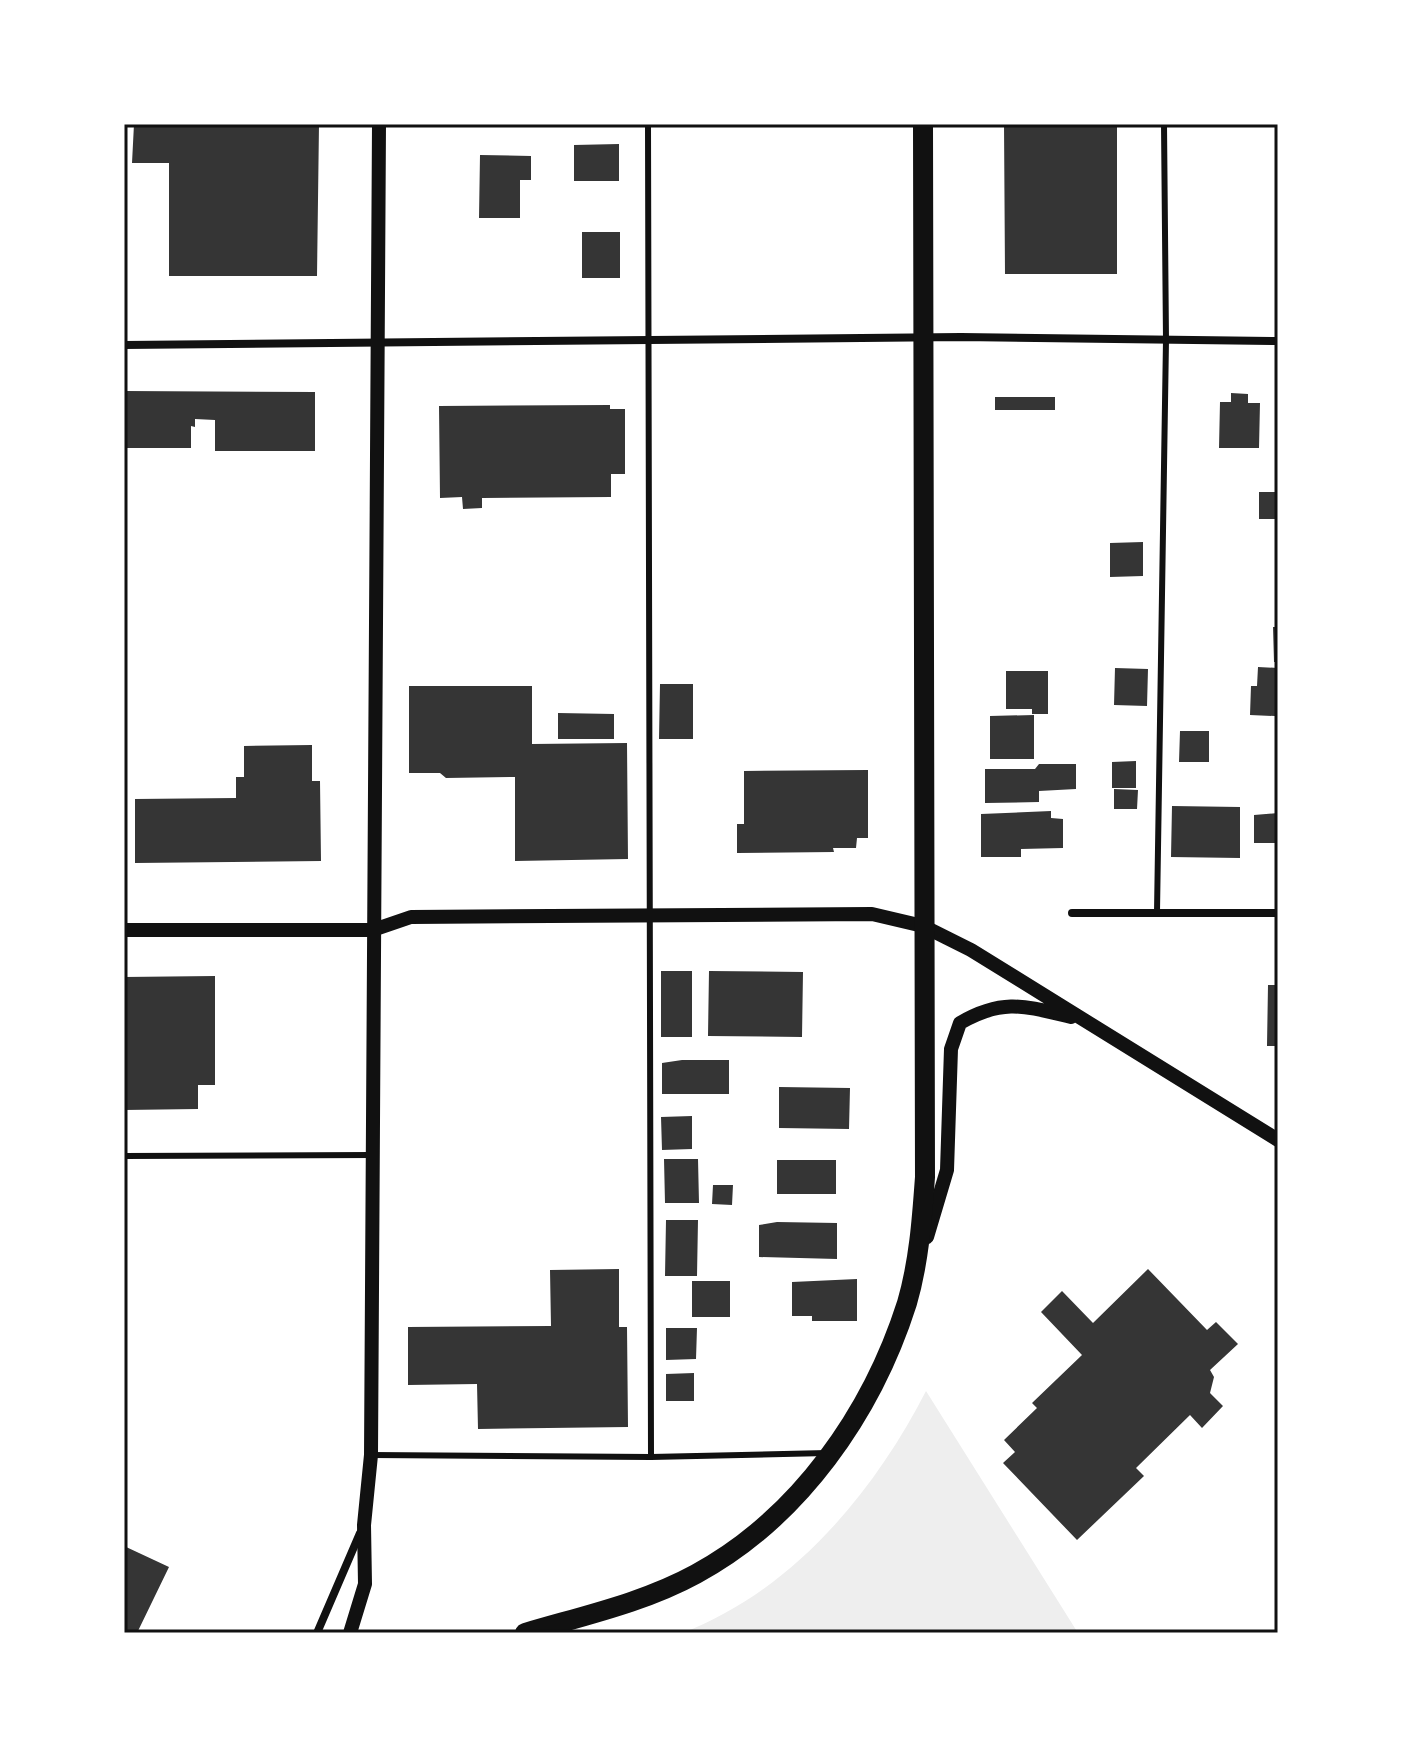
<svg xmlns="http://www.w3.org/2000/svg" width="1402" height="1757" font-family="'DejaVu Sans',sans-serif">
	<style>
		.green { fill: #eee }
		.building { fill: #353535 }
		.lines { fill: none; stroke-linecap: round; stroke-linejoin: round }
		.service { stroke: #111; stroke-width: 6 }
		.minor { stroke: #111; stroke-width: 8 }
		.tertiary { stroke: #111; stroke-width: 14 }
		.primary { stroke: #111; stroke-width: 20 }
		.neatline { fill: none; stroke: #111; stroke-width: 3 }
	</style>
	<rect width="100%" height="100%" fill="#fff"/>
	<path class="green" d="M 926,1391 L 1078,1633 L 682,1633 C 792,1591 873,1494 926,1391 Z"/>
	<path class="building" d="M 134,124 L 319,124 L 317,276 L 169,276 L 169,163 L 132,163 Z
		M 1004,124 L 1117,124 L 1117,274 L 1005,274 Z
		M 619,144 L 619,181 L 574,181 L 574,145 Z
		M 480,155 L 531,156 L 531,180 L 520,180 L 520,218 L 479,218 Z
		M 582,232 L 620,232 L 620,278 L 582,278 Z
		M 124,391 L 315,392 L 315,451 L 215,451 L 215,420 L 195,419 L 195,427 L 191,426 L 191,448 L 124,448 Z
		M 1231,393 L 1248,394 L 1248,403 L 1260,403 L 1259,448 L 1219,448 L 1220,402 L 1231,402 Z
		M 995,397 L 1055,397 L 1055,410 L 995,410 Z
		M 610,405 L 610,409 L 625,409 L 625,474 L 611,474 L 611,497 L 482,498 L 482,508 L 463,509 L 462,497 L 440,498 L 439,406 Z
		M 1259,492 L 1278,492 L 1278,519 L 1259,519 Z
		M 1143,542 L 1143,576 L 1110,577 L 1110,543 Z
		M 1273,627 L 1278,627 L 1278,662 L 1274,662 Z
		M 1258,667 L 1278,668 L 1275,716 L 1250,715 L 1251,686 L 1257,686 Z
		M 1115,668 L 1148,669 L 1147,706 L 1114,705 Z
		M 1006,671 L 1048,671 L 1048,714 L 1032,714 L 1032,709 L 1006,709 Z
		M 660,684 L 693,684 L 693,739 L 659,739 Z
		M 409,686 L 532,686 L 532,744 L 627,743 L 628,859 L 515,861 L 515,777 L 446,778 L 440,773 L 409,773 Z
		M 558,713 L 614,714 L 614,739 L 558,739 Z
		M 1034,715 L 1034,759 L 990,759 L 990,716 Z
		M 1180,731 L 1209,731 L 1209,762 L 1179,762 Z
		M 312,745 L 312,781 L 320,781 L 321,861 L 135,863 L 135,799 L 236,798 L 236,777 L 244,777 L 244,746 Z
		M 1136,761 L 1136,788 L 1112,788 L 1112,762 Z
		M 1039,764 L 1076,764 L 1076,789 L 1039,791 L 1039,802 L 985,803 L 985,769 L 1035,769 Z
		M 868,770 L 868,838 L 857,838 L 856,848 L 833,848 L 834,852 L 737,853 L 737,824 L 744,824 L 744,771 Z
		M 1114,789 L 1138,790 L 1137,809 L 1114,809 Z
		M 1172,806 L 1240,807 L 1240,858 L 1171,857 Z
		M 1051,811 L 1051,818 L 1063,819 L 1063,848 L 1021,849 L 1021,857 L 981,857 L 981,814 Z
		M 1278,813 L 1278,843 L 1254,843 L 1254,815 Z
		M 661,971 L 692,971 L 692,1037 L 661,1037 Z
		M 709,971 L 803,972 L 802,1037 L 708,1036 Z
		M 215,976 L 215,1085 L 198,1085 L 198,1109 L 124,1110 L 124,977 Z
		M 1268,985 L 1278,985 L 1278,1046 L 1267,1046 Z
		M 682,1060 L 729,1060 L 729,1094 L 662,1094 L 662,1063 Z
		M 779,1087 L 850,1088 L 849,1129 L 779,1128 Z
		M 692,1116 L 692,1149 L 662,1150 L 661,1117 Z
		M 664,1159 L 698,1159 L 699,1203 L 665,1203 Z
		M 777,1160 L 836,1160 L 836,1194 L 777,1194 Z
		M 713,1185 L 733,1185 L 732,1205 L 712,1204 Z
		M 666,1220 L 698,1220 L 697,1276 L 665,1276 Z
		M 777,1222 L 837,1223 L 837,1259 L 759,1257 L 759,1225 Z
		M 619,1269 L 619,1327 L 627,1327 L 628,1427 L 478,1429 L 477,1384 L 408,1385 L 408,1327 L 551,1326 L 550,1270 Z
		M 1148,1269 L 1207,1330 L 1216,1322 L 1238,1344 L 1210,1370 L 1214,1377 L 1210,1393 L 1223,1406 L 1202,1428 L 1190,1415 L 1136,1468 L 1144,1476 L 1077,1540 L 1003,1463 L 1015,1452 L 1004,1440 L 1037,1408 L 1032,1403 L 1082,1355 L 1041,1312 L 1062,1291 L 1093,1323 Z
		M 857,1279 L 857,1321 L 812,1321 L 812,1316 L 792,1316 L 792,1282 Z
		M 692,1281 L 730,1281 L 730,1317 L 692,1317 Z
		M 666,1328 L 697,1328 L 696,1359 L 666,1360 Z
		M 694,1373 L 694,1401 L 666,1401 L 666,1374 Z
		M 124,1546 L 169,1567 L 137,1633 L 124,1633 Z"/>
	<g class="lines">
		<path class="service" d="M 648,124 L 651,1457
			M 1157,912 L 1166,340 L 1164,124
			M 124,1156 L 372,1155
			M 371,1455 L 651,1457 L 827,1453"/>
		<path class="minor" d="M 124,345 L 961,337 L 1278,341
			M 1072,913 L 1278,913
			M 317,1633 L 360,1533"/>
		<path class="tertiary" d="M 124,930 L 373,930 L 411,917 L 872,914 L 923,926 L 971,950 L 1278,1140
			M 927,1237 L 947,1170 L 951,1049 L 960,1023 C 1003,998 1025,1006 1071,1017
			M 350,1633 L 365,1584 L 364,1525 L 371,1455 L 379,124"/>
		<path class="primary" d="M 525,1633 C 582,1616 643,1603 696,1574 C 799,1518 872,1413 907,1303 C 919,1262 922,1219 925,1177 L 923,124"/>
	</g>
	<rect width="1402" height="1757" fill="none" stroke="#ffffff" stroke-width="252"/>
	<rect x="126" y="126" width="1150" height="1505" class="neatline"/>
</svg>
